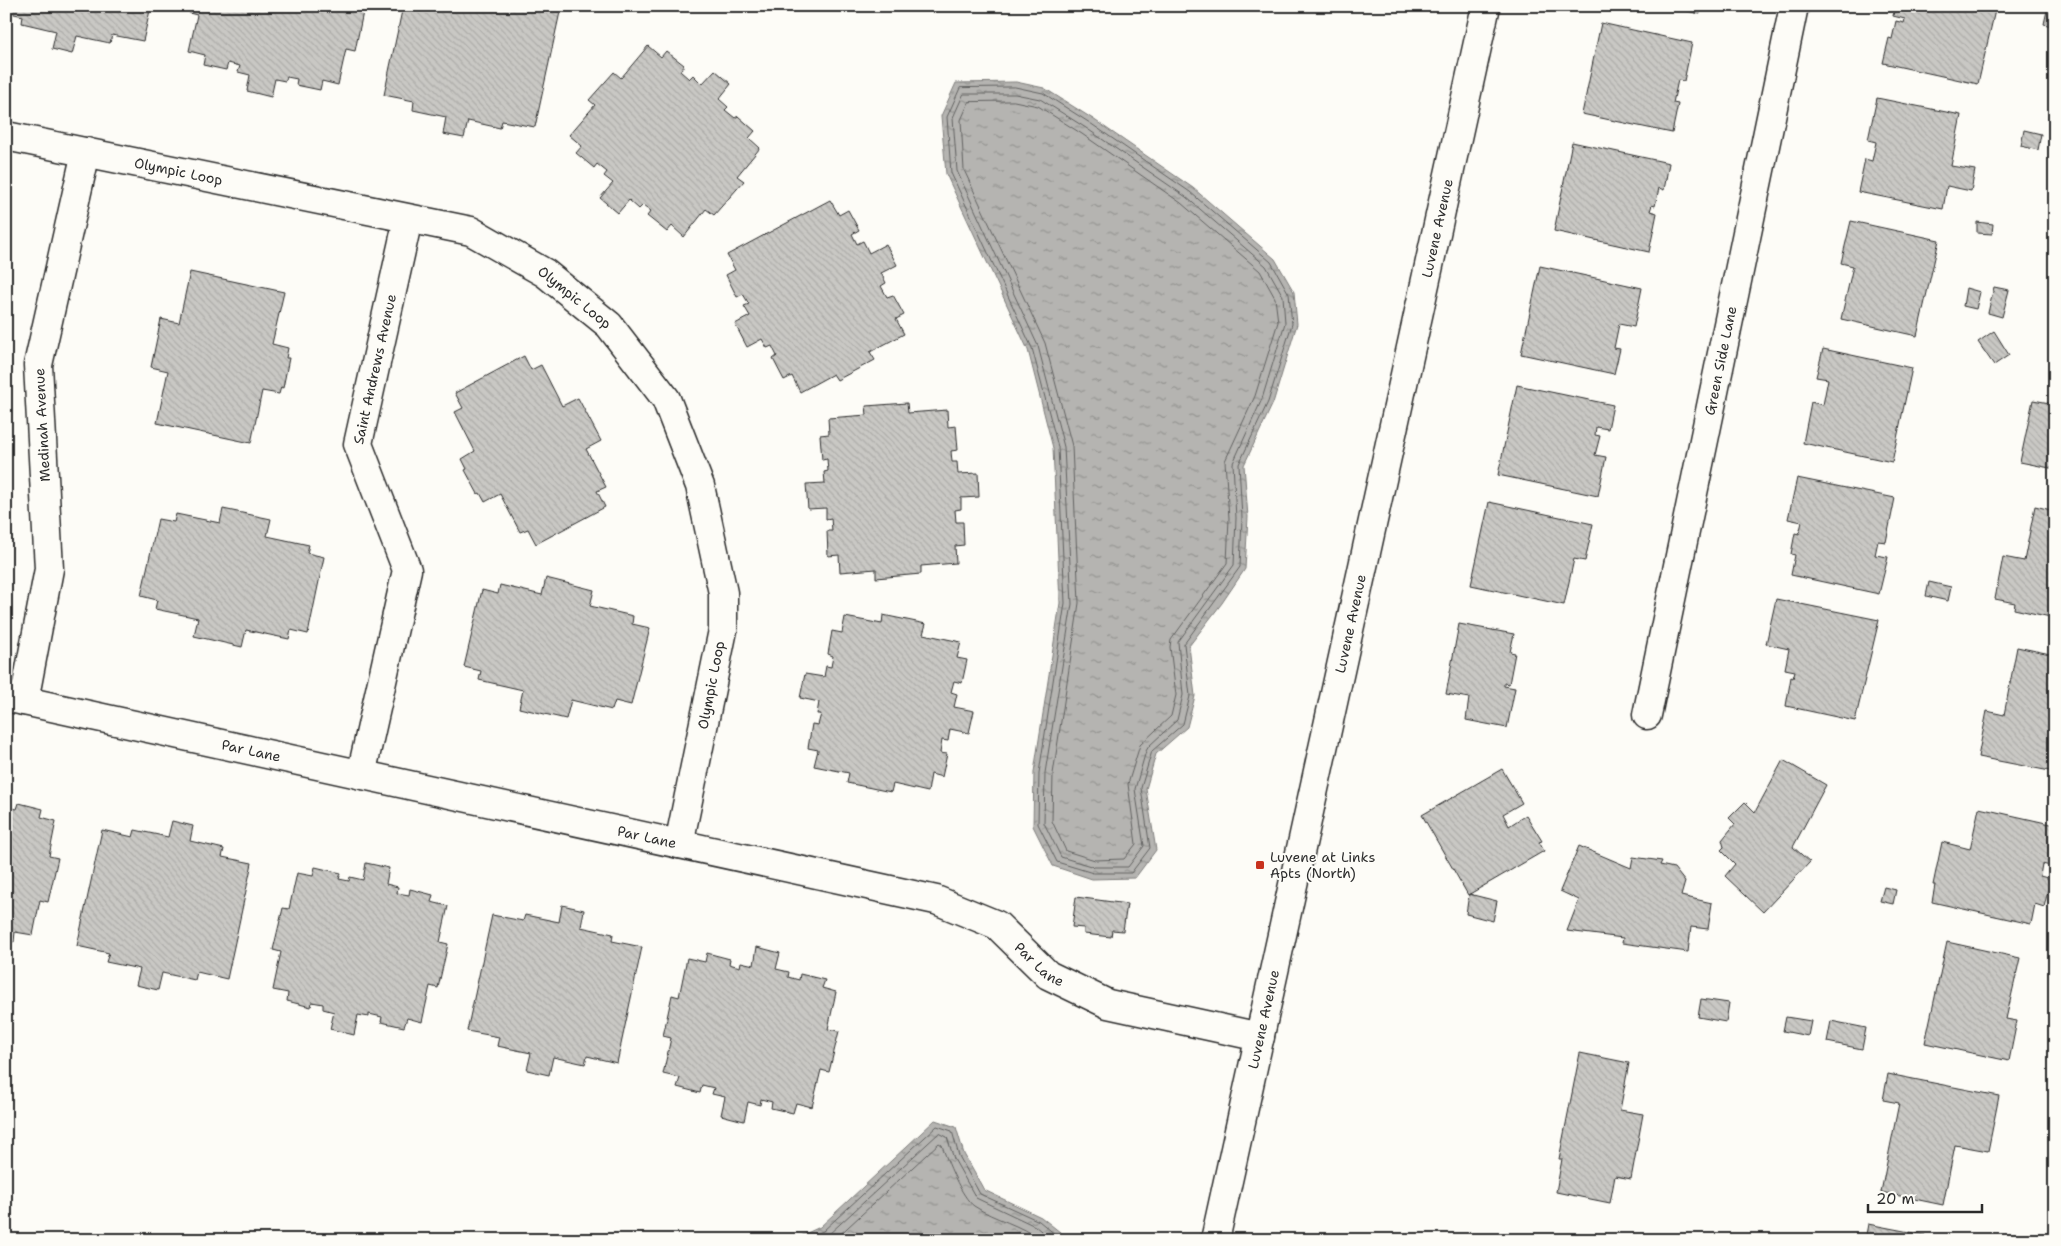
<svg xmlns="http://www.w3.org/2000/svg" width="2061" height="1246" font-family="'Shantell Sans',sans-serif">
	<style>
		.water { fill: url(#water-ripples); stroke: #7e7d7b }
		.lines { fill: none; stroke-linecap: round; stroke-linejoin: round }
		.shore { stroke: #626261; stroke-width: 1 }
		.building { fill: url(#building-back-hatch); stroke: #2b2b2b }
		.street-casing { stroke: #2b2b2b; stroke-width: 31 }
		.secondary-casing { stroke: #2b2b2b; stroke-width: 31 }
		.street { stroke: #fdfcf7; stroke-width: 28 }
		.secondary { stroke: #fdfcf7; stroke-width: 28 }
		.poi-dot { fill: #c8321e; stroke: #fdfcf7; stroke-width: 2 }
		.labels { text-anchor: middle; stroke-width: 4; stroke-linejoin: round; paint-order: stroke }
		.street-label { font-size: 14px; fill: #2b2b2b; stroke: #fdfcf7 }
		.poi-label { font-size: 14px; fill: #2b2b2b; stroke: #fdfcf7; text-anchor: start }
	</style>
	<defs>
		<pattern id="water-ripples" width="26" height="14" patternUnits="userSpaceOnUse" patternTransform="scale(1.25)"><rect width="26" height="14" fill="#b5b4b1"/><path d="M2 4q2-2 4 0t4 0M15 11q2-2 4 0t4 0" fill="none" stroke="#939390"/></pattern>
		<pattern id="building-back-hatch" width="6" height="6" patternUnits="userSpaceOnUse" patternTransform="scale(1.25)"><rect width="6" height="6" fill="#c9c8c4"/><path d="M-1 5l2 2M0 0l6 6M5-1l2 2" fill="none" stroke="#adaca9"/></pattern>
	</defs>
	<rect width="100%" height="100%" fill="#fdfcf7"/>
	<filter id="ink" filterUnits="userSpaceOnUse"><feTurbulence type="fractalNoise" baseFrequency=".02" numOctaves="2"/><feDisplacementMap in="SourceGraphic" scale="10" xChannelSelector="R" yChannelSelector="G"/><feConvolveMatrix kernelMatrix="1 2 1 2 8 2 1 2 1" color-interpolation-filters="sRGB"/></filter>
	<g filter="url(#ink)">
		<path class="water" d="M 1016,82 L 1044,88 L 1093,119 L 1193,188 L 1275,259 L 1294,292 L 1297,324 L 1273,403 L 1244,465 L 1248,517 L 1245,569 L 1222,603 L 1189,646 L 1195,696 L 1187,727 L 1156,754 L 1146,789 L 1156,850 L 1135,878 L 1092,879 L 1053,866 L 1033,826 L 1034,772 L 1060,603 L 1053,448 L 1028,350 L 946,174 L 941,116 L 956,83 Z
			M 935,1120 L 956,1127 L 964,1154 L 984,1190 L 1041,1217 L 1070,1240 L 792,1240 L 820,1227 Z"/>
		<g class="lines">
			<path class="shore" d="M 1015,87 L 1043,93 L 1090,123 L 1190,192 L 1271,262 L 1289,294 L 1292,324 L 1268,402 L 1239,464 L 1242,518 L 1240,567 L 1184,644 L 1190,696 L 1183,724 L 1152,751 L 1141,788 L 1150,848 L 1131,873 L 1093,873 L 1057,862 L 1038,824 L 1039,773 L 1065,603 L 1058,447 L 1032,348 L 951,173 L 947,117 L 960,88 Z
				M 964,94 L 1015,94 L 1040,99 L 1086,128 L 1186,197 L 1266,266 L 1283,296 L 1285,323 L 1262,399 L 1233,463 L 1236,518 L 1234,565 L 1178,642 L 1183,695 L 1177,720 L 1149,746 L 1146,751 L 1135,789 L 1144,846 L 1128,867 L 1094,867 L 1061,857 L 1044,823 L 1045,773 L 1072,604 L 1064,447 L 1038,346 L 957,171 L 953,118 Z
				M 1014,101 L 1038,106 L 1082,134 L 1181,203 L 1260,271 L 1275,298 L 1278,322 L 1255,396 L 1225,461 L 1229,518 L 1227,563 L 1171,640 L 1170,647 L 1176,695 L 1171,716 L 1140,745 L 1128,784 L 1136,844 L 1124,859 L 1095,860 L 1066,851 L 1052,821 L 1053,774 L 1079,603 L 1072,446 L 1045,343 L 964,170 L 961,120 L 969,102 Z
				M 804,1240 L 823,1231 L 937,1126 L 952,1131 L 959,1156 L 980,1194 L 1039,1221 L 1062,1240
				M 819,1240 L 828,1235 L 939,1133 L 947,1137 L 954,1159 L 976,1198 L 1035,1226 L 1052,1240
				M 834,1240 L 939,1143 L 942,1145 C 946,1159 962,1198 974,1206 C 995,1220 1020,1224 1040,1240"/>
		</g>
		<path class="building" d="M 6,6 L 151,6 L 143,41 L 112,35 L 110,43 L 77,36 L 72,54 L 52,49 L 56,31 L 22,23 L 23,16 L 6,12 Z
			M 191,6 L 359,6 L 364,7 L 355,51 L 346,49 L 338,85 L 322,81 L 320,90 L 296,85 L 297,79 L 287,77 L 285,81 L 275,79 L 271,97 L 247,91 L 250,75 L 238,72 L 240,66 L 228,63 L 226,70 L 203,65 L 205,55 L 189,51 L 197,15 L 189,13 Z
			M 403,6 L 532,6 L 560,12 L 535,127 L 502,121 L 500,128 L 468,121 L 464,138 L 443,134 L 446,117 L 413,110 L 414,101 L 384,95 Z
			M 1665,6 L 1701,6 L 1700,14 Z
			M 1895,6 L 1996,6 L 1978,84 L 1883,63 L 1889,38 L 1892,39 L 1896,21 L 1904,23 L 1905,19 L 1893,16 Z
			M 2048,6 L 2055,6 L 2055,27 L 2044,24 Z
			M 1601,23 L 1692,43 L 1684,81 L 1678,80 L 1673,103 L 1678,104 L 1672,133 L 1582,114 Z
			M 648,46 L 661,57 L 666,51 L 684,65 L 680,71 L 689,79 L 693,75 L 702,84 L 715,70 L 731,84 L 719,99 L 728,107 L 725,110 L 735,118 L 738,116 L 755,131 L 749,138 L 760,148 L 737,176 L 744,181 L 714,215 L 706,209 L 684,237 L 672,226 L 667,232 L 647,216 L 651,211 L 643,205 L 639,209 L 629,200 L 618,213 L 600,198 L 613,183 L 604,176 L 607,172 L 597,164 L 594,168 L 576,153 L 582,146 L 569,135 L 595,105 L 589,100 L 614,72 L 621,78 Z
			M 1877,98 L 1961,115 L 1951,166 L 1975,170 L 1971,191 L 1947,186 L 1943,209 L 1858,192 L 1865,159 L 1872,161 L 1876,142 L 1868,140 Z
			M 2024,130 L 2041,134 L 2038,150 L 2021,146 Z
			M 1572,142 L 1669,163 L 1664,190 L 1659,188 L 1655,206 L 1652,205 L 1650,211 L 1657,213 L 1649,252 L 1554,231 Z
			M 830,200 L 839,215 L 848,210 L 859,230 L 852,234 L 857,244 L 863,241 L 869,253 L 886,244 L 897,265 L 881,273 L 886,283 L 881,286 L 887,297 L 893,295 L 904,315 L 896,319 L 904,334 L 870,352 L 875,360 L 837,380 L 833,374 L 800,392 L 792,376 L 784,380 L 773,359 L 777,356 L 772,346 L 767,348 L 762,339 L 747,347 L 735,324 L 750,316 L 744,306 L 749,304 L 743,294 L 737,297 L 726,275 L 735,270 L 727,255 Z
			M 1851,221 L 1939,240 L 1917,336 L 1841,319 L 1853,266 L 1841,263 Z
			M 1977,222 L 1993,224 L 1992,234 L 1977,233 Z
			M 1540,266 L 1642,288 L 1634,327 L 1619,324 L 1614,348 L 1620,349 L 1614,374 L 1521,354 Z
			M 190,272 L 284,292 L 272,344 L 288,348 L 286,358 L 289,358 L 283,388 L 281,387 L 279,394 L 262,391 L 251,443 L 157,423 L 168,371 L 151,367 L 161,319 L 179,323 Z
			M 1994,287 L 2009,290 L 2002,317 L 1988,313 Z
			M 1966,288 L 1980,292 L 1976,309 L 1963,306 Z
			M 1994,331 L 2009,355 L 1994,365 L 1978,342 Z
			M 1823,349 L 1912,368 L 1892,462 L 1803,443 L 1811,402 L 1823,405 L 1828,379 L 1816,377 Z
			M 524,356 L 531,370 L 541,365 L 562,406 L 578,398 L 601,441 L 586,449 L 606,487 L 597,491 L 605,507 L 536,544 L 528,529 L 520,532 L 500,494 L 485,502 L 480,493 L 478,494 L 465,470 L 467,469 L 462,459 L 475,451 L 455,412 L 463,408 L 455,393 Z
			M 1517,385 L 1613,405 L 1608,429 L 1596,427 L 1595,435 L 1600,436 L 1595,455 L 1606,457 L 1598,496 L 1498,475 Z
			M 2033,400 L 2055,404 L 2055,469 L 2020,462 Z
			M 907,403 L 908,413 L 947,410 L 948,427 L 956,426 L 958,450 L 951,451 L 952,462 L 957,462 L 958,474 L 978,473 L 979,497 L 961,498 L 961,509 L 955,510 L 956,522 L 963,522 L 964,545 L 955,546 L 956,563 L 921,566 L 921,574 L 876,578 L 876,569 L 840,572 L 839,555 L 828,556 L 827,531 L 832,531 L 831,518 L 826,519 L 826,508 L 808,509 L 806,484 L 825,483 L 824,472 L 828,471 L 827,459 L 822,460 L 820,435 L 829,434 L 828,418 L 867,415 L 866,406 Z
			M 1797,478 L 1895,498 L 1886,542 L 1878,541 L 1875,555 L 1888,557 L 1879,594 L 1791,575 L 1795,555 L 1791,554 L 1795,533 L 1799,534 L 1802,522 L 1788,519 Z
			M 1489,502 L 1593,524 L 1585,561 L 1574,559 L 1564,605 L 1471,585 Z
			M 2035,506 L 2055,511 L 2055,618 L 2014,609 L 2015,603 L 1995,599 L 2003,557 L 2024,561 Z
			M 223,509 L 271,519 L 267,536 L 309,545 L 307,553 L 324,557 L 308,634 L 291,630 L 289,639 L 246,630 L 242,647 L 194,636 L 198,618 L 155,609 L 157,600 L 141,596 L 158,519 L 174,522 L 176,514 L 220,523 Z
			M 546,578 L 594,590 L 590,606 L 633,616 L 632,624 L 650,628 L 631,705 L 615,701 L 612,710 L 571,700 L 566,719 L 519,708 L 523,690 L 479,680 L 481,671 L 464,667 L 482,590 L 498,594 L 500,585 L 542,595 Z
			M 1929,582 L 1951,587 L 1948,601 L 1926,596 Z
			M 1776,599 L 1879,620 L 1855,721 L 1786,706 L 1791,677 L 1793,678 L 1795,671 L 1785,669 L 1789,649 L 1766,644 Z
			M 883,615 L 926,624 L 923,634 L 961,642 L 957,658 L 967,660 L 962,683 L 954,681 L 951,692 L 957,694 L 954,707 L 974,711 L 969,733 L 950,729 L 948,741 L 942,740 L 940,753 L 947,754 L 942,777 L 931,774 L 928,792 L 893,784 L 891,792 L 847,783 L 849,773 L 814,766 L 818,750 L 808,748 L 812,724 L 818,725 L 821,714 L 817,714 L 819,702 L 800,698 L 805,674 L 824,677 L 826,666 L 831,667 L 833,656 L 828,654 L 832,631 L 842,633 L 845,617 L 882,624 Z
			M 1459,624 L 1514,634 L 1510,652 L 1515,653 L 1509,684 L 1504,683 L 1504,686 L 1515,688 L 1507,728 L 1466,720 L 1469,698 L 1446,694 Z
			M 2017,647 L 2055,655 L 2055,772 L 1978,757 L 1987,711 L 2004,715 Z
			M 1783,760 L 1826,785 L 1793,847 L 1810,862 L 1763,912 L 1725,876 L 1735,864 L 1721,850 L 1724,847 L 1722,840 L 1735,824 L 1729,818 L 1745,802 L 1755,812 Z
			M 1502,769 L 1522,803 L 1503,814 L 1509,826 L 1526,815 L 1542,841 L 1539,842 L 1544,851 L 1468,895 L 1422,815 Z
			M 19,803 L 43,809 L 41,817 L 56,821 L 49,856 L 58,858 L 48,902 L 40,900 L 33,935 L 15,932 L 14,942 L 6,940 L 6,807 L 17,809 Z
			M 1979,808 L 2055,825 L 2055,867 L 2042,864 L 2040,876 L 2051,879 L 2044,907 L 2035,904 L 2031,924 L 1932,902 L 1935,885 L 1933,885 L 1942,842 L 1970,849 Z
			M 172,821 L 193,826 L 190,841 L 224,849 L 222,857 L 252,863 L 227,979 L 197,972 L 195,980 L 162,973 L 158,990 L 136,985 L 140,969 L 106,962 L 109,953 L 77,946 L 102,830 L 133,837 L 135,830 L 168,837 Z
			M 1579,846 L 1631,868 L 1633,857 L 1662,861 L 1660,865 L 1674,868 L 1685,882 L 1681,896 L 1712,903 L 1708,929 L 1691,927 L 1688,952 L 1622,943 L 1623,938 L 1567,931 L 1579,900 L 1560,891 Z
			M 366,863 L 389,868 L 386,884 L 398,887 L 397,893 L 409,895 L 410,889 L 433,895 L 431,902 L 448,906 L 440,942 L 448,944 L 438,988 L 430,986 L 422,1022 L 407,1018 L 404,1027 L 381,1022 L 382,1017 L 369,1014 L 369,1017 L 358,1015 L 354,1035 L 330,1029 L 334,1012 L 323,1009 L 323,1004 L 312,1002 L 311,1007 L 287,1001 L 288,993 L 273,990 L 281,952 L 273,950 L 283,908 L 289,909 L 297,873 L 313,876 L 315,867 L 341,873 L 339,879 L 349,881 L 350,877 L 363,880 Z
			M 1884,887 L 1896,890 L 1893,904 L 1880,901 Z
			M 1469,894 L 1497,901 L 1493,921 L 1466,914 Z
			M 1076,897 L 1127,904 L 1123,931 L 1112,930 L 1111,937 L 1084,934 L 1084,928 L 1072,927 Z
			M 562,905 L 584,910 L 581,927 L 613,934 L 612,941 L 642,947 L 617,1063 L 587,1056 L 585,1064 L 553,1057 L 549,1075 L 527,1070 L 531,1053 L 497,1046 L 499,1037 L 467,1031 L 492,915 L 523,921 L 525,915 L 559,922 Z
			M 1947,942 L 2020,958 L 2006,1019 L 2017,1021 L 2009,1061 L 1925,1043 Z
			M 757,947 L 780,953 L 776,969 L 789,972 L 788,977 L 799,980 L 800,974 L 825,980 L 822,988 L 836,992 L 828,1029 L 839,1031 L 829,1072 L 821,1070 L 812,1107 L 796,1103 L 793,1113 L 771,1108 L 772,1102 L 761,1099 L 760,1105 L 748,1102 L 744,1121 L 721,1115 L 725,1097 L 712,1094 L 714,1088 L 702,1085 L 700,1093 L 677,1087 L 680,1078 L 663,1074 L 671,1038 L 663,1036 L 672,995 L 679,997 L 687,958 L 705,962 L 707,953 L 730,959 L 729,964 L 740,967 L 741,962 L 754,965 Z
			M 1701,999 L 1729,1003 L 1726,1022 L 1698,1017 Z
			M 1786,1017 L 1811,1021 L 1808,1036 L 1783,1031 Z
			M 1831,1021 L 1866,1028 L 1862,1049 L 1827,1042 Z
			M 1580,1053 L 1629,1063 L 1620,1110 L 1643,1114 L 1631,1179 L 1615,1176 L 1610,1203 L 1556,1192 L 1562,1159 L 1559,1159 Z
			M 1888,1074 L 1999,1096 L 1988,1151 L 1955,1145 L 1943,1205 L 1881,1192 L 1899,1103 L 1883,1100 Z
			M 1868,1224 L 1925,1235 L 1924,1240 L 1865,1240 Z"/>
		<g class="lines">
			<g class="street-casing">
				<g id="street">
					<path id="s1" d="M 6,136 L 471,231 L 545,273 L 609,325 L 666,399 L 700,486 L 723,593 L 723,630 L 679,844"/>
					<path id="s2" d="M 6,697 L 936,900 L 997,925 L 1048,975 L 1108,1004 L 1260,1037"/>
					<path d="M 24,701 L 49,569 L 38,365 L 86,152"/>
					<path id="s3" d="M 1647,715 L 1794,6"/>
					<path id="s4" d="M 361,775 L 407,570 L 358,444 L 408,219"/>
				</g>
			</g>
			<g class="secondary-casing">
				<g id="secondary">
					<path id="s5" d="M 1215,1240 L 1486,6"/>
				</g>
			</g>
			<use href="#street" class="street"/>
			<use href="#secondary" class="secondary"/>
		</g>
	</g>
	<rect class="poi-dot" x="1255" y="860" width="10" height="10" rx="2.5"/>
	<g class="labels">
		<g class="street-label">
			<text dy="5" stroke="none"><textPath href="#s1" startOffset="176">Olympic Loop</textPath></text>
			<text dy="5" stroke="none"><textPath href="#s5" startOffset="1036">Luvene Avenue</textPath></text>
			<text dy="5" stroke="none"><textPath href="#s1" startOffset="598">Olympic Loop</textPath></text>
			<text dy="5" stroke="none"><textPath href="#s3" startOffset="362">Green Side Lane</textPath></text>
			<text dy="5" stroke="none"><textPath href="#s4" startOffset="422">Saint Andrews Avenue</textPath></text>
			<text transform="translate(42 425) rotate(-93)" y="5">Medinah Avenue</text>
			<text dy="5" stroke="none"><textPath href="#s5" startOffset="631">Luvene Avenue</textPath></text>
			<text transform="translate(711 685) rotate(-79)" y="5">Olympic Loop</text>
			<text dy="5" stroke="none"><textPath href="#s2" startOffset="251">Par Lane</textPath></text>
			<text dy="5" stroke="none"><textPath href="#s2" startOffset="656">Par Lane</textPath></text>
			<text dy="5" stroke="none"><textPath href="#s2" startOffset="1076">Par Lane</textPath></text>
			<text dy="5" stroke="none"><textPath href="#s5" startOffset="226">Luvene Avenue</textPath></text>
		</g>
		<g class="poi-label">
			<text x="1270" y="862">Luvene at Links<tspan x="1270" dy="16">Apts (North)</tspan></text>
		</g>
	</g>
	<rect width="2061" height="1246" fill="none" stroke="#fdfcf7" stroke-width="25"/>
	<rect x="12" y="12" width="2036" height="1221" fill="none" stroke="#2b2b2b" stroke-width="2" filter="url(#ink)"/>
	<path d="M1868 1204v8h114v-8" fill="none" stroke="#2b2b2b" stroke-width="2.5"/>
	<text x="1876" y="1204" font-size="15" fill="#2b2b2b" stroke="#fdfcf7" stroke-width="4" paint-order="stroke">20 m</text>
</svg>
